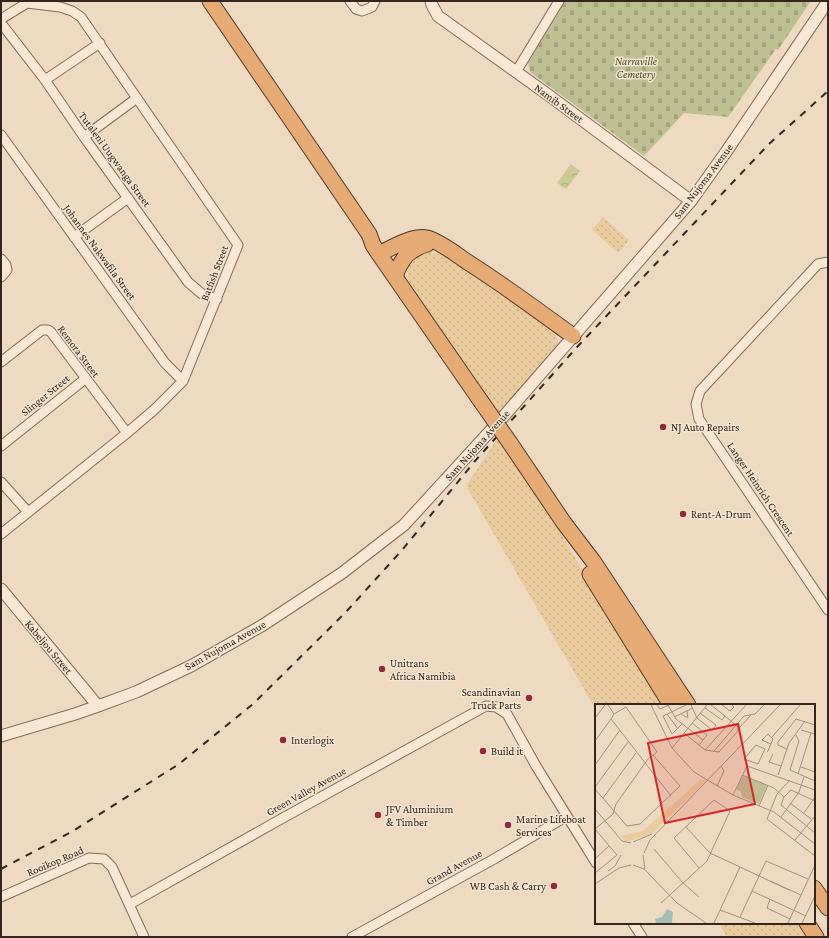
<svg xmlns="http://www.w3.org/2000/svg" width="829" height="938" font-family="'Crimson Pro',serif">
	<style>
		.forest { fill: url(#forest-crowns) }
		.sand { fill: url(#sand-dots) }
		.cemetery { fill: url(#cemetery-stones) }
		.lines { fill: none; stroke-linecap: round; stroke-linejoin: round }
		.minor-casing { stroke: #866b59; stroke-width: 11 }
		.tertiary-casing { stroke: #866b59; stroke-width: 13 }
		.trunk-casing { stroke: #533a2d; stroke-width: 17 }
		.minor { stroke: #f8e8d3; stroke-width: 9 }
		.tertiary { stroke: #f8e8d3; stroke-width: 11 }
		.trunk { stroke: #e6ab75; stroke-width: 15 }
		.rail { stroke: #35251d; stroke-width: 2; stroke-dasharray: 7 7; stroke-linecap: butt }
		.trunk-bridge-casing { stroke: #533a2d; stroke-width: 17; stroke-linecap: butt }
		.trunk-bridge { stroke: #e6ab75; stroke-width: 15 }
		.poi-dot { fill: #932a39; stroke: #f4e5d0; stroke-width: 1.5 }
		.labels { text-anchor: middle; stroke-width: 3; stroke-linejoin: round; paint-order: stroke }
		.park-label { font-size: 11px; font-style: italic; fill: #4c5124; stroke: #f4e5d0 }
		.street-label { font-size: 11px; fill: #35251d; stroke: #f4e5d0 }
		.poi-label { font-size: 11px; fill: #35251d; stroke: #f4e5d0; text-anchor: start }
		.inset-road { fill: none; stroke: #a3927f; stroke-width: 1 }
		.view { fill: #d62828; fill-opacity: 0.15; stroke: #d62828; stroke-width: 2 }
		.inset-edge { fill: none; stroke: #35251d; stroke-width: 2 }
	</style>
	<defs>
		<pattern id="forest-crowns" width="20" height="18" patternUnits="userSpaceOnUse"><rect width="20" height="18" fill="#caca95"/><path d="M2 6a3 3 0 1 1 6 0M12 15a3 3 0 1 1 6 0" fill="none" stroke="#aead80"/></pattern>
		<pattern id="sand-dots" width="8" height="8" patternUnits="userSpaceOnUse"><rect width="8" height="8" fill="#e9cb9e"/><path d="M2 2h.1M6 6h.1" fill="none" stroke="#c8ae88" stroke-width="1.8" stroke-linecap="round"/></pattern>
		<pattern id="cemetery-stones" width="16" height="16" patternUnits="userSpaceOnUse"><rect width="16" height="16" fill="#bfbf94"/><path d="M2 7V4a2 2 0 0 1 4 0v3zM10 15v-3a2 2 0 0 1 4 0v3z" fill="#a5a47f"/></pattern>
	</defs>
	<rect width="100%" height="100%" fill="#eddac0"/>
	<path class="forest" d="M 571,164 L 580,171 L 566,189 L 557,183 Z"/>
	<path class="sand" d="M 603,217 L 629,240 L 618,253 L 592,230 Z
		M 426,251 L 444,255 L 506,297 L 554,331 L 558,341 L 558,346 L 498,418 L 410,284 C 406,274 407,267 411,258 Z
		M 498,438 L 558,529 L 662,705 L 596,705 L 596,710 L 466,486 Z
		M 719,923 L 797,923 L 805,937 L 727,937 Z"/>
	<path class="cemetery" d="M 565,1 L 811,1 L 778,50 L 776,49 L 728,117 L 684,113 L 644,156 L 530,72 L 528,62 Z"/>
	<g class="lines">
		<g class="minor-casing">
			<path id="minor" d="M 350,1 L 356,9 L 362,11 L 372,7 L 375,1
				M 1,19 L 27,3 L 60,7 L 72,11 L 81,17 L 238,245 L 183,381 L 155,409 L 127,433 L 1,534
				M 1,23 L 45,80 L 84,137 L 188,282 L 202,294 L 217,299
				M 516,72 L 559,1
				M 45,80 L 100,43
				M 1,135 L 165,363 L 183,381
				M 84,137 L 137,98
				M 74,237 L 128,198
				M 1,259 L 6,265 L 7,270 L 1,277
				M 828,262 L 818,264 L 700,391 L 696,404 L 699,419 L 828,610
				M 1,362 L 42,330 L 48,330 L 51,332 L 127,433
				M 1,446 L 85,379
				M 1,482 L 28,512
				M 1,897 L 89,858 L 104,859 L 112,867 L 144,937
				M 130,904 L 281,819 L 486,706 L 496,707 L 507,714 L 536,766 L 596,863
				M 633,923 L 642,937
				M 352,937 L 494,859 L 567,816"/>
		</g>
		<g class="tertiary-casing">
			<path id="tertiary" d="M 431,1 L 432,5 L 438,16 L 547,94 L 691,201
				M 1,589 L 98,706
				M 1,736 L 75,714 L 98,706 L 136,692 L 191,666 L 263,625 L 342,573 L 404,525 L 503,417 L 691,201 L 726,152 L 828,1"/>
		</g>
		<g class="trunk-casing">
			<path id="trunk" d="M 210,1 L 369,234 L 373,245 L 379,254 L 480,400
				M 379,254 C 391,248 413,235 427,238 C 441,242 457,255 469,263 C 505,286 539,311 573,336
				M 395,276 C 402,258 408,250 427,244
				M 510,443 L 564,523 L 593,561 L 688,705
				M 590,574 L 671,705
				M 814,888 L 828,908
				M 807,923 L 816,937"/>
		</g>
		<use href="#minor" class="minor"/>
		<use href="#tertiary" class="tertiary"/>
		<use href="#trunk" class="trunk"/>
		<path class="rail" d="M 1,869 L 73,831 L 179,764 L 253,704 L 346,612 L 403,549 L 475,461 L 578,346 L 769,144 L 828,91"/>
		<g class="trunk-bridge-casing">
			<path id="trunk-bridge" d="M 480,400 L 510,443"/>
		</g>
		<use href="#trunk-bridge" class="trunk-bridge"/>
	</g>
	<g class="poi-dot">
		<circle cx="663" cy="427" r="4"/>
		<circle cx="683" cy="514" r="4"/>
		<circle cx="382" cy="669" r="4"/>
		<circle cx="529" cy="698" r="4"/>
		<circle cx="283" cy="740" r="4"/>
		<circle cx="483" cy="751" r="4"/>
		<circle cx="378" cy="815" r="4"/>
		<circle cx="508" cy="825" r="4"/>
		<circle cx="554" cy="886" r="4"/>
	</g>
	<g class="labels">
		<g class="park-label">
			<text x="636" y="65">Narraville<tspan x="636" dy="13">Cemetery</tspan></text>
		</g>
		<g class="street-label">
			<text transform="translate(559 103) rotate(36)" y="4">Namib Street</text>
			<text transform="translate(115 159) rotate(54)" y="4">Tutaleni Uugwanga Street</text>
			<text transform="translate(703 181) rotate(-53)" y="4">Sam Nujoma Avenue</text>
			<text transform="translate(100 252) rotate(54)" y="4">Johannes Nakwafila Street</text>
			<text transform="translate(214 273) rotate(-69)" y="4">Batfish Street</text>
			<text transform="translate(79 351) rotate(53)" y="4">Remora Street</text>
			<text transform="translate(45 395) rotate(-39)" y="4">Slinger Street</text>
			<text transform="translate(477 445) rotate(-48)" y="4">Sam Nujoma Avenue</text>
			<text transform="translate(761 489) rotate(56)" y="4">Langer Heinrich Crescent</text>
			<text transform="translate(225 645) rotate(-29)" y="4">Sam Nujoma Avenue</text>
			<text transform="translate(49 647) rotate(50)" y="4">Kabeljou Street</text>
			<text transform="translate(306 791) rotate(-29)" y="4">Green Valley Avenue</text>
			<text transform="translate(55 861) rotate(-23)" y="4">Rooikop Road</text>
			<text transform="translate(454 867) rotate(-29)" y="4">Grand Avenue</text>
		</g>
		<g class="poi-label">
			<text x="671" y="431">NJ Auto Repairs</text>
			<text x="691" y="518">Rent-A-Drum</text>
			<text x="390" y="667">Unitrans<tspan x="390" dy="13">Africa Namibia</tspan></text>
			<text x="521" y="696" text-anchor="end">Scandinavian<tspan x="521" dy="13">Truck Parts</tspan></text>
			<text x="291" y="744">Interlogix</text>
			<text x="491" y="755">Build it</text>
			<text x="386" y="813">JFV Aluminium<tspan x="386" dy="13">&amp; Timber</tspan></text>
			<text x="516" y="823">Marine Lifeboat<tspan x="516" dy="13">Services</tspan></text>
			<text x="546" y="890" text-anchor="end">WB Cash &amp; Carry</text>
		</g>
	</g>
	<g transform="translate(595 704)">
		<rect width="220" height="220" fill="#eddac0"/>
		<path d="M 106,75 L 111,77 L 56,130 L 31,138 L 25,132 L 48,127 Z" fill="#e9cb9e"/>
		<path d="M 148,72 L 172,81 L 164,100 L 147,93 L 146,88 L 141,85 Z" fill="#bfbf94"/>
		<path d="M 72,205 L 78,208 L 77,219 L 61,219 L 60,215 L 67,213 Z" fill="#a3bfb3"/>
		<path class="inset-road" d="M 13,1 L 19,10 L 16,15 L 76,92M 56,1 L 77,44 L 99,68 L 138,91 L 179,108 L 220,140M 62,1 L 65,5 L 74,1M 73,1 L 81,15 L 108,36M 96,1 L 102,14 L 117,26 L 121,21 L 105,9M 127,1 L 135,7 L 139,3 L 137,1M 110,4 L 127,16 L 130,12 L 116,1M 72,10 L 83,25M 86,10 L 93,14 L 92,7M 79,13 L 98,4M 0,14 L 10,1M 201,15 L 220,21M 97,19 L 112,31 L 104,41M 87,20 L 77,30 L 68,12 L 91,1M 143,25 L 156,11M 206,26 L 220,30M 89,29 L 110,46 L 124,48 L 143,27 L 143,23 L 130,12M 201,31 L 204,37 L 195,66 L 220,77M 177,33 L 205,1M 0,37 L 16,15M 161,41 L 170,45 L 163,60 L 149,55 ZM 77,44 L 112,1M 192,45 L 183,41 L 183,38 L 201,15M 110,46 L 151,1M 119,47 L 149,12 L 160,10 L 169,1M 172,48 L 173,47 L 178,35 L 173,30 L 167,36 L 176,40M 178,50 L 174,58 L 186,62M 0,61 L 25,26M 206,63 L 220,68M 203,70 L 216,29M 147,71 L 179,84 L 189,93M 183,71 L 194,39 L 210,17M 195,76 L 182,90 L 172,115 L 220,152M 122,82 L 129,67 L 126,62M 0,83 L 33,38M 0,85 L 32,122 L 45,120 L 85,82 L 58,51M 138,91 L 152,62 L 220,86M 8,94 L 41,49M 220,97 L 196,86 L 189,93 L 186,101 L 220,129M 195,99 L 216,115M 164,102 L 173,81M 0,105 L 27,137 L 36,139M 209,109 L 220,93M 186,113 L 204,88 L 209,73M 91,123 L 115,149 L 194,186M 0,125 L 18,110 L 21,100 L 53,55 L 62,48 L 31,3 L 19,10M 0,125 L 22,151 L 0,169M 200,136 L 220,112M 38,138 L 57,130M 59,145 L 88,179 L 104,193M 49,149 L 55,136 L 185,1M 48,151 L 50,165M 0,155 L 14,142M 38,161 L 49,165 L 82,199 L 111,219M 13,167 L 20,162 L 26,151M 175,177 L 206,191M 0,180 L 24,164 L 36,161M 157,187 L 211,212M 175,195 L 172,204 L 195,215M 66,199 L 110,159 L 112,157 L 135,107 L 119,96 L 79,134 L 104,164M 125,206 L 160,219M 145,213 L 171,157 L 213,175M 119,219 L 145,163M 193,219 L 220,161M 207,219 L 220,192"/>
		<path class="view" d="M 143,20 L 160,100 L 70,119 L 53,39 Z"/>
		<rect width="220" height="220" class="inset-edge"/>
	</g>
	<rect width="829" height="938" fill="none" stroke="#35251d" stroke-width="4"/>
</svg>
